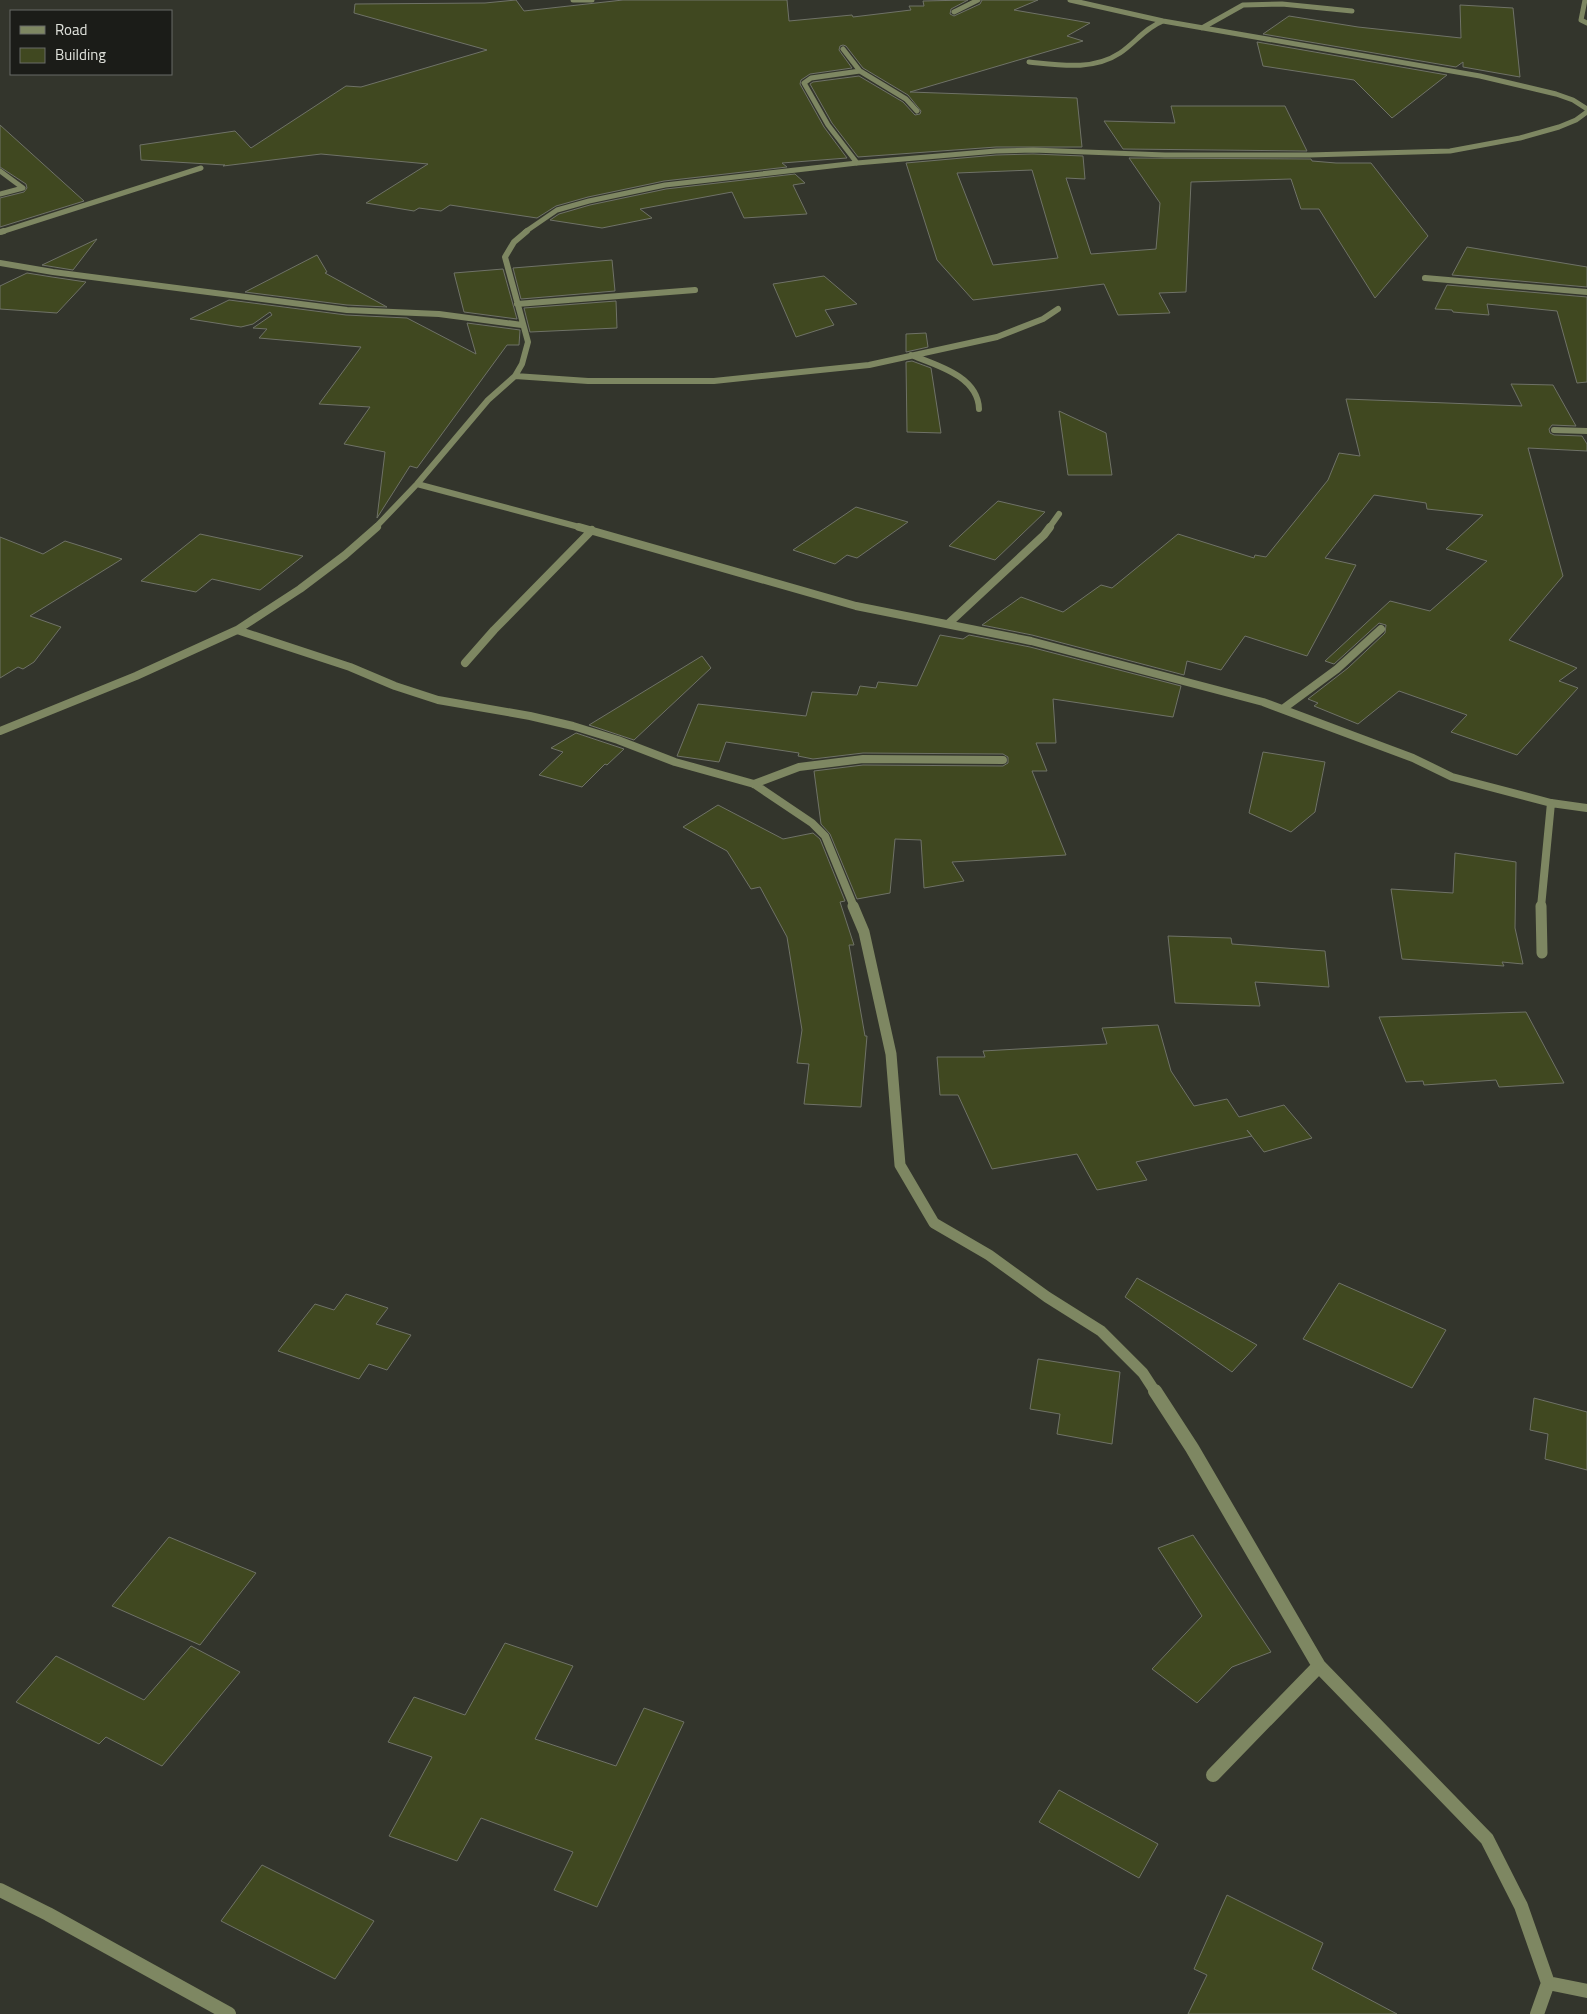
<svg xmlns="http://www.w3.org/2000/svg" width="1587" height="2014" font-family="'Titillium Web',sans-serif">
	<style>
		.building { fill: #404820; stroke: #6f7267; fill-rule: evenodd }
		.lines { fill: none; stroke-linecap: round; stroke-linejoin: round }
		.street-far4 { stroke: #7e8762; stroke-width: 5 }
		.street-far3 { stroke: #7e8762; stroke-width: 6 }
		.street-far2 { stroke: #7e8762; stroke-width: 8 }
		.street-far1 { stroke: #7e8762; stroke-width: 11 }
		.street { stroke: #7e8762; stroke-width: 14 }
	</style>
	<rect width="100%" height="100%" fill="#33352c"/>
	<path class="building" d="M 516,0 L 524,11 L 623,0 L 787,0 L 789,21 L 852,15 L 853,17 L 911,10 L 909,6 L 924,6 L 923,1 L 968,0 L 951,9 L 950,14 L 954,16 L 980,4 L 982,0 L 1038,0 L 1014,10 L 1090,23 L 1067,36 L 1083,41 L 910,92 L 1077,98 L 1082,147 L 996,147 L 858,157 L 832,123 L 810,84 L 813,82 L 859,76 L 903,102 L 915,115 L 920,114 L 921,111 L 908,95 L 863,68 L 846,46 L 843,45 L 840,46 L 839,50 L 852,68 L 810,74 L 801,80 L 800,84 L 824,127 L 847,158 L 782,163 L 787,167 L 664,181 L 588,197 L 556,206 L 537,218 L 450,205 L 441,211 L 419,208 L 414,211 L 366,203 L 428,164 L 321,154 L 223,166 L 225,165 L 141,160 L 140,145 L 235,131 L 251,148 L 346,86 L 361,87 L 487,50 L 354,13 L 355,4 L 485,3 Z
		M 1460,5 L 1513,8 L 1520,77 L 1463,67 L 1463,62 L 1456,67 L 1263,34 L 1289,16 L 1358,27 L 1461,38 Z
		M 1257,42 L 1447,75 L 1392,118 L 1354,80 L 1263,66 Z
		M 1171,106 L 1285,106 L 1307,151 L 1123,149 L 1104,121 L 1175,123 Z
		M 0,125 L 84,201 L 0,227 L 0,198 L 24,192 L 27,188 L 26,184 L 0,167 Z
		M 1033,154 L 1083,156 L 1085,179 L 1066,178 L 1091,254 L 1156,249 L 1160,203 L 1129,158 L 1311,159 L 1312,161 L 1336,163 L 1371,163 L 1428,236 L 1375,298 L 1319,209 L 1301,209 L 1291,179 L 1191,182 L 1186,292 L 1159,293 L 1170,313 L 1118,315 L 1104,284 L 973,300 L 937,260 L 906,163 L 996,155 ZM 1032,170 L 1058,258 L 993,265 L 957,173 Z
		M 795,174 L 805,183 L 793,185 L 807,214 L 744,218 L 732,192 L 640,209 L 652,218 L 602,228 L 550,220 L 559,214 L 590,205 L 666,189 Z
		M 97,239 L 73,270 L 42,265 Z
		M 1467,247 L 1587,267 L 1587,287 L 1452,275 Z
		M 317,255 L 327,272 L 325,273 L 387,307 L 347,305 L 245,292 Z
		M 612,260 L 615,291 L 521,299 L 513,268 Z
		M 503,269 L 517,319 L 464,312 L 454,273 Z
		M 27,273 L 52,277 L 86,282 L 57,313 L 0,309 L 0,286 Z
		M 824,276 L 857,304 L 825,310 L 834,325 L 796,337 L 773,284 Z
		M 1447,285 L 1587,297 L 1587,382 L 1577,383 L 1557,311 L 1487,304 L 1489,315 L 1453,312 L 1452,310 L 1435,309 Z
		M 229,300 L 346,315 L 407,318 L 476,354 L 467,323 L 520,330 L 519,345 L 507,345 L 417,468 L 410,466 L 377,518 L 385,452 L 344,444 L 370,407 L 319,404 L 361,347 L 259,338 L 267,329 L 253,328 L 272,315 L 270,312 L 253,324 L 241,327 L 190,319 Z
		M 616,301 L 617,328 L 530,332 L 524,308 Z
		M 926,333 L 928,347 L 906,352 L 906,334 Z
		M 912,361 L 931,368 L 941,433 L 907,432 L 906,362 Z
		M 1511,384 L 1553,385 L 1576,426 L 1552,425 L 1549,429 L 1550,433 L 1554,435 L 1582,436 L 1587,444 L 1587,451 L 1528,448 L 1563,576 L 1509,640 L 1577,668 L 1559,681 L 1578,688 L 1517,755 L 1451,732 L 1467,715 L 1399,691 L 1358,724 L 1314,706 L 1318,703 L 1308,699 L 1348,668 L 1385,633 L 1386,625 L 1379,623 L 1334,664 L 1325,661 L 1390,601 L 1430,611 L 1487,561 L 1446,549 L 1483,515 L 1427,509 L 1426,503 L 1374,495 L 1325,558 L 1356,565 L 1307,656 L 1245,636 L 1221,670 L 1187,661 L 1184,675 L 1032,635 L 982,625 L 1021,597 L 1063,612 L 1101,585 L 1112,588 L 1178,534 L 1254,558 L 1255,555 L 1266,557 L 1328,480 L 1339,453 L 1360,456 L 1346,399 L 1522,406 Z
		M 1059,411 L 1106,433 L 1112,475 L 1068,475 Z
		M 998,501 L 1045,512 L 995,560 L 949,546 Z
		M 856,507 L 908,522 L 857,558 L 847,555 L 835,564 L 793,550 Z
		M 200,534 L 303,556 L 260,590 L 212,579 L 196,592 L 141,581 Z
		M 0,537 L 43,554 L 65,541 L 122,559 L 30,616 L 61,627 L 34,662 L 23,669 L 18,667 L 0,678 Z
		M 940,635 L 963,639 L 969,635 L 1030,647 L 1181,686 L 1173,717 L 1053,699 L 1056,743 L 1036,743 L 1047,771 L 1032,771 L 1066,855 L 952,862 L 964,881 L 924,888 L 921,840 L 895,839 L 890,893 L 857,899 L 830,834 L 821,824 L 814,771 L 863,765 L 1003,766 L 1008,763 L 1008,757 L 1003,754 L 863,753 L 813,759 L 798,756 L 799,753 L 726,742 L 719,762 L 677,756 L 698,704 L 806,716 L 812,692 L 857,695 L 860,686 L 876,688 L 878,682 L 917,686 Z
		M 702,656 L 711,668 L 634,740 L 589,725 Z
		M 576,733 L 624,749 L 607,765 L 605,764 L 582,787 L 539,775 L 563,752 L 551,748 Z
		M 1263,752 L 1325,762 L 1315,812 L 1291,832 L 1249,813 Z
		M 718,805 L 783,839 L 813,833 L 820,839 L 845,901 L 840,902 L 854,945 L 849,945 L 865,1036 L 867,1036 L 861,1107 L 804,1104 L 809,1064 L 797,1063 L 802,1030 L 787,937 L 760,887 L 751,889 L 727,851 L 683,827 Z
		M 1455,853 L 1516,862 L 1515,928 L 1523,964 L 1502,962 L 1504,966 L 1402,959 L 1391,889 L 1453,893 Z
		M 1168,936 L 1231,938 L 1232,944 L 1325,951 L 1329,987 L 1255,982 L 1260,1006 L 1175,1003 Z
		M 1526,1012 L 1564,1083 L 1499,1087 L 1496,1080 L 1424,1085 L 1423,1081 L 1406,1082 L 1379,1017 Z
		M 1158,1025 L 1171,1071 L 1194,1106 L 1227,1099 L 1239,1117 L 1284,1105 L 1312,1138 L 1264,1152 L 1247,1130 L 1252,1136 L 1136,1162 L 1147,1180 L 1097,1190 L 1077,1154 L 992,1169 L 958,1095 L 940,1095 L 937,1057 L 985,1057 L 983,1051 L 1107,1044 L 1102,1028 Z
		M 1137,1278 L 1257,1345 L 1232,1372 L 1125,1297 Z
		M 1339,1283 L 1446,1330 L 1412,1388 L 1303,1339 Z
		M 346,1294 L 388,1308 L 376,1324 L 411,1335 L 387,1370 L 369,1364 L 359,1379 L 278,1351 L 315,1304 L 334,1310 Z
		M 1038,1359 L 1120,1372 L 1112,1444 L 1057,1434 L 1060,1414 L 1030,1409 Z
		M 1534,1398 L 1587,1412 L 1587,1470 L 1545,1459 L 1548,1434 L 1530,1430 Z
		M 1193,1535 L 1271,1652 L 1232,1667 L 1197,1703 L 1152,1669 L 1202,1616 L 1158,1548 Z
		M 169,1537 L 256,1573 L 200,1645 L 112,1606 Z
		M 505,1643 L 573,1666 L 535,1739 L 616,1766 L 644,1708 L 684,1722 L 597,1907 L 554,1890 L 573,1852 L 481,1818 L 457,1861 L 389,1836 L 432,1757 L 388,1742 L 414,1697 L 465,1715 Z
		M 191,1646 L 240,1672 L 162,1766 L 106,1737 L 99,1744 L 16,1702 L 56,1656 L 144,1700 Z
		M 1059,1790 L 1158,1844 L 1139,1878 L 1039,1822 Z
		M 262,1865 L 374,1921 L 335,1979 L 221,1921 Z
		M 1227,1895 L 1323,1943 L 1312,1969 L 1397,2014 L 1188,2014 L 1207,1975 L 1194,1969 Z"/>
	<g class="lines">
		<path class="street-far4" d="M 573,0 L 592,0
			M 1070,0 L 1163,21 L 1480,76 L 1556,94 L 1573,100 L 1587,109
			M 1585,0 L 1581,20 L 1587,23
			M 954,12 L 978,0
			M 1202,28 L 1243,5 L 1282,4 L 1352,11
			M 843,49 L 860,71 L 906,99 L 917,111
			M 1029,62 C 1059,65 1093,71 1120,53 C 1135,43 1145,28 1163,21
			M 857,163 L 828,125 L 804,83 L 811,78 L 860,71
			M 0,171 L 23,188 L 0,194
			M 1,232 L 201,168
			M 525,232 L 557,210 L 589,201 L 665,185 L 857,163 L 996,151 L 1033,150 L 1165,155 L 1309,155 L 1450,151 L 1520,138 L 1559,127 L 1576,120 L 1587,112"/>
		<path class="street-far3" d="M 0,232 L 4,231
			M 0,263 L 53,272 L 347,310 L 439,314 L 522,325
			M 1425,278 L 1587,292
			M 517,304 L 695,290
			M 911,355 C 936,365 978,376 979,409
			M 515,376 L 588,381 L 714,381 L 869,365 L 997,337 L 1043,319 L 1058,309
			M 1554,430 L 1587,431
			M 417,484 L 583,528
			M 375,528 L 417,484 L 488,400 L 515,376 L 522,364 L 528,342 L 505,257 L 514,242 L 527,231
			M 1049,528 L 1059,514"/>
		<path class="street-far2" d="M 579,527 L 856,606 L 1031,641 L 1263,702 L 1413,758 L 1452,777 L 1551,803 L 1587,808
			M 948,624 L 1044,535 L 1050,527
			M 237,630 L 350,667 L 395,686 L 438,700 L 530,716 L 573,726 L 618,740 L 675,762 L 754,784 L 812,823 L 825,836 L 854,907
			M 465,663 L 494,630 L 592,530
			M 1284,708 L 1337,669 L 1381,629
			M 0,731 L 136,676 L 237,630 L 300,589 L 345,555 L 377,527
			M 754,784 L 799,767 L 863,759 L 1003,760
			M 1541,907 L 1551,803"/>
		<path class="street-far1" d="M 853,906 L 864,932 L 891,1054 L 900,1165 L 934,1223 L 989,1255 L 1047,1297 L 1101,1331 L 1143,1373 L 1156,1393
			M 1541,906 L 1542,953"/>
		<path class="street" d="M 1155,1391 L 1192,1448 L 1319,1666 L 1487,1839 L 1521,1906 L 1548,1983 L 1537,2014
			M 1213,1775 L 1319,1666
			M 0,1890 L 48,1914 L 229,2014
			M 1548,1983 L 1587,1991"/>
	</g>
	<rect x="10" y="10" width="162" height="65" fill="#1b1c18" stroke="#696b66"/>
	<rect x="20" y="26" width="25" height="8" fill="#7e8762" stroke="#696b66"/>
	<text x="55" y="35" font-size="15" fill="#dfe1db">Road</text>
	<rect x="20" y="48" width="25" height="15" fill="#404820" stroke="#696b66"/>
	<text x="55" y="60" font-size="15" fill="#dfe1db">Building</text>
</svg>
